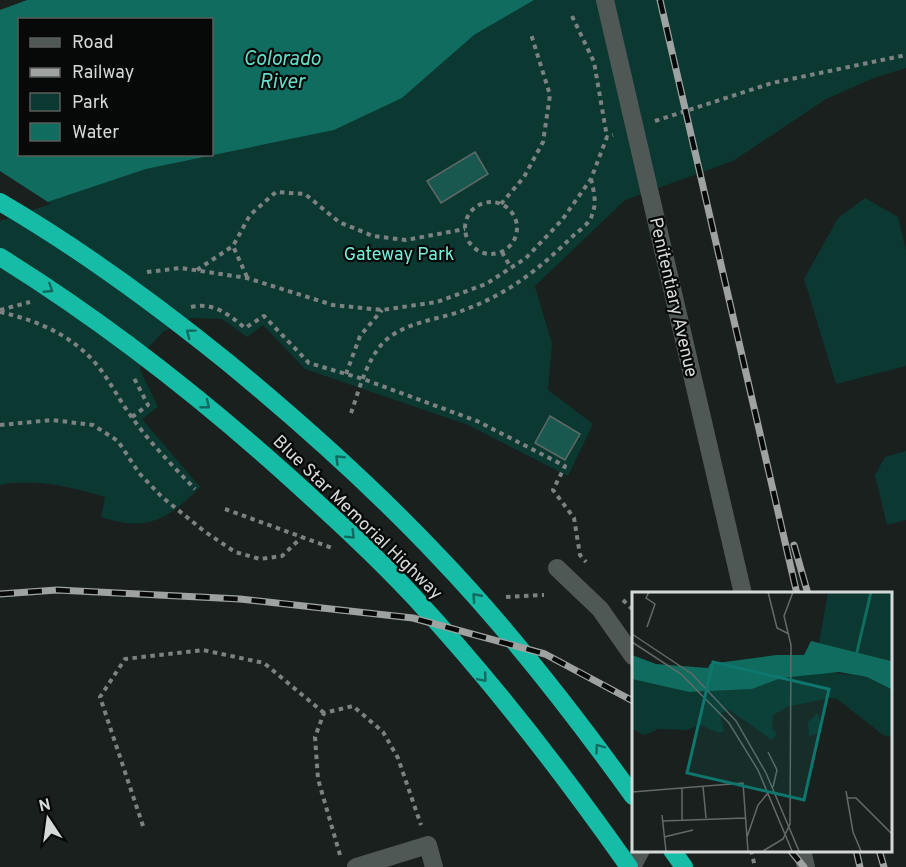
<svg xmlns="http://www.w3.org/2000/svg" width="906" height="867" font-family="Overpass,sans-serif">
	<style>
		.green { fill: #0c3832 }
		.water { fill: #0f6c5f; fill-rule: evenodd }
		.pier { fill: #19201e }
		.building { fill: #18584f; stroke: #616968; stroke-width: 1.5 }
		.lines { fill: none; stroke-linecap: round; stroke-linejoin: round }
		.path { stroke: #7c8281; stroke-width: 4; stroke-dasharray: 4.5 4.5; stroke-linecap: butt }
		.minor { stroke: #505856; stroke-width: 18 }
		.highway { stroke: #17bca7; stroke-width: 18 }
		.rail-casing { stroke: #9ea3a2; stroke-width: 7 }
		.rail { stroke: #060908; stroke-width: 4.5; stroke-dasharray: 14; stroke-linecap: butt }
		.oneway { stroke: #0f6b5f }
		.labels { text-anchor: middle; stroke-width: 4.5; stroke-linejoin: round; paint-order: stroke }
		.park-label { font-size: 18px; fill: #78efda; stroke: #060908 }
		.street-label { font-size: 18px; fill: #d5dad9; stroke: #060908 }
		.water-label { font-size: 20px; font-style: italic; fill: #66deca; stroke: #060908 }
		.inset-river { fill: none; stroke: #0f6c5f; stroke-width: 3 }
		.inset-road { fill: none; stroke: #646a69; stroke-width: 1.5 }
		.view { fill: #0f766e; fill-opacity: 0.15; stroke: #0f766e; stroke-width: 3 }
		.inset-edge { fill: none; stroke: #d5dad9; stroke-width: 3 }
	</style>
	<rect width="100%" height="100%" fill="#19201e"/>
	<path class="green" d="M 534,0 L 906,0 L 906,68 L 874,78 L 826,99 L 733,161 L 625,200 L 535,286 L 552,344 L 548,390 L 593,424 L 568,476 L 468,425 L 305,369 L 263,325 L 247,337 L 222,319 L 191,318 L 164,331 L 145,351 L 140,370 L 158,407 L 142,419 L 200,487 C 168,520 147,532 101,517 L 105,497 C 70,487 37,478 0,485 L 0,218 L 146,169 L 334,130 L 402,98 L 474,35 Z
		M 865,198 L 898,217 L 906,250 L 906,366 L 836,384 L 804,279 L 838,218 Z
		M 906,451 L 906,520 L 887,525 L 875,475 L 885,457 Z"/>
	<path class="water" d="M 27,0 L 534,0 L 474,35 L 402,98 L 334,130 L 146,169 L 0,218 L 0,10 ZM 20,20 L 212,20 L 212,154 L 20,154 Z"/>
	<path class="pier" d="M 0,171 L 51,204 L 0,221 Z"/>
	<path class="building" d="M 475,152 L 488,174 L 441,203 L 427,181 Z
		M 550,416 L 580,434 L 565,460 L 535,443 Z"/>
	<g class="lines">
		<path class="path" d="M 572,16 L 594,62 L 607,137
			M 655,121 L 772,83 L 906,55
			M465 228a26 26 0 1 1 52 0a26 26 0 1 1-52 0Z
			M 501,204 L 524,177 L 543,142 L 550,95 L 531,34
			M 502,252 L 511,268
			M 197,270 L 233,246
			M 147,272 L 181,268 L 247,278 L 333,305 L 382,310 L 437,302 L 486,284 L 526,258 L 562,220 L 591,179 L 607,137 L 613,135
			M 247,277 L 233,246 L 250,215 L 276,192 L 305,194 L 339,222 L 373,236 L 406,240 L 465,229
			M 191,307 C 214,302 228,314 245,328 L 264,316 L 309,363 L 363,379 L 477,421 L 565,466 L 553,490 L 574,518 L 580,555 L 586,562
			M 0,310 L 30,302
			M 0,312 C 40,321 76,337 101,370 C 112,385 120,401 131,416 C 149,442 173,466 195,489
			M 346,374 L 360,336 L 382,310
			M 351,413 C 360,388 368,352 391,336 C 412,321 441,319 464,310 C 510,293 539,269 574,235 C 580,230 590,223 592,215 C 597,203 594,192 591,179
			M 132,417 L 148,405 L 134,378
			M 0,425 L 52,420 L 93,425 L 118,441 L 139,473 L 162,497 L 204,531 L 235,552 L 260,559 L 282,556 L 301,538
			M 225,509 L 332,548
			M 506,597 L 544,595
			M 623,600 L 633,610
			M 143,826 L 100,697 L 125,659 L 203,650 L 264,663 L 324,713
			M 751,850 L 755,867
			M 340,855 L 318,779 L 315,737 L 324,713 L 353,706 L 383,732 L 398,758 L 421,825"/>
		<path class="minor" d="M 605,0 L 743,594
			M 557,568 L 600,609 L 633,656
			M 802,850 L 806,867
			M 356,867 L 428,845 L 434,867
			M 632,867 L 641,850"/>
		<path class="highway" d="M 0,202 C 79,248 154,303 226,361 C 300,422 373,487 439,557 C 509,630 574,714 633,796
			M 0,257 C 103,321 199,396 289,477 C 332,516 375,555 414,597 C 492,681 563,773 629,867
			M 672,850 L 684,867"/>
		<g class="rail-casing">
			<path id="rail" d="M 660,0 L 797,594
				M 794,545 L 808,594
				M 0,594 L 57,590 L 240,599 L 413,618 L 545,654 L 633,701
				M 790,850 L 804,867
				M 856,850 L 860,867
				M 879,850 L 884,867"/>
		</g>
		<use href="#rail" class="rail"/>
	</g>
	<defs><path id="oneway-chevron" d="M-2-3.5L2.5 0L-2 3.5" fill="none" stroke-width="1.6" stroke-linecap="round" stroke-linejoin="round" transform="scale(1.5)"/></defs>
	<g class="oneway">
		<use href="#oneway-chevron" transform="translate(49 289) rotate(33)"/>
		<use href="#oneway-chevron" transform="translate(190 333) rotate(-143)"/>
		<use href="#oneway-chevron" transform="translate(206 405) rotate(39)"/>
		<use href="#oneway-chevron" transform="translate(339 459) rotate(-136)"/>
		<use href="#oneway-chevron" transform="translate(351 535) rotate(45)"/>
		<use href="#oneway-chevron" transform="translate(476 597) rotate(-132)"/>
		<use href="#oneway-chevron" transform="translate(483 678) rotate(50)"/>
		<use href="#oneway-chevron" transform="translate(599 748) rotate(-126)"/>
	</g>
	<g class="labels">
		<g class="park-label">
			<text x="399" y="260">Gateway Park</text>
		</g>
		<g class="street-label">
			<text transform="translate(674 297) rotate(77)" y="6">Penitentiary Avenue</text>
			<text transform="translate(358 517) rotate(44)" y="6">Blue Star Memorial Highway</text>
		</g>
		<g class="water-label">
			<text x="282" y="65">Colorado<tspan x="282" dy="23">River</tspan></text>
		</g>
	</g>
	<g transform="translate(632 592)">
		<rect width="260" height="260" fill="#19201e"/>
		<path d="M 196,0 L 259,0 L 259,69 L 187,51 ZM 196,80 L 235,85 L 259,97 L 259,145 L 251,143 L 205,107 L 197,106 L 155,115 L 141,123 L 140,137 L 145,142 L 140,148 L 96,117 L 88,122 L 92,139 L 87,141 L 69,133 L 55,138 L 27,137 L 12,143 L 0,137 L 0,87 L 57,100 L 120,97 L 149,86 ZM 186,121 L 190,140 L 177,144 L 176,130 Z" fill="#0c3832"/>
		<path d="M 179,49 L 259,69 L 259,97 L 235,85 L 207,80 L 149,86 L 120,97 L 57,100 L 0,87 L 0,63 L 24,72 L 76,76 L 78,72 L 144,63 L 172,63 Z" fill="#0f6c5f"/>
		<path class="inset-river" d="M 224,64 L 239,0"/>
		<path class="inset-road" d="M 136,0 L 145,36 L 157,42M 15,35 L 23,12 L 14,6 L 17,0M 0,42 L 60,82 L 104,129 L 134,181 L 167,259M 0,50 L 49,82 L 97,131 L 126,178 L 160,259M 136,160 L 145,178 L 141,195M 71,194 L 74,226M 50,196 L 50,228M 214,199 L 221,240 L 229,259M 0,200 L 111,191 L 116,259M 215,206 L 224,206 L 260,242M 30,223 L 34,259M 30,229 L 113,226M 32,245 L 61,238M 115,245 L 126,213 L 136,201M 131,259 L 151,247 L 158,232 L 159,53 L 152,24 L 161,0"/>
		<path class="view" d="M 81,70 L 197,97 L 172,208 L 55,181 Z"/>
		<rect width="260" height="260" class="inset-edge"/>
	</g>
	<rect x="18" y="18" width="195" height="138" fill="#060908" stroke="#595d5c" stroke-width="1.5"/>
	<rect x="30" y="38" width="30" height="9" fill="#505856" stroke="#595d5c" stroke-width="1.5"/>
	<text x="72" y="48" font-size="18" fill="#d5dad9">Road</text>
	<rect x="30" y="68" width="30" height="9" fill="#9ea3a2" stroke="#595d5c" stroke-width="1.5"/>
	<text x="72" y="78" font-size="18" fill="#d5dad9">Railway</text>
	<rect x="30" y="93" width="30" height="18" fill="#0c3832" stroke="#595d5c" stroke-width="1.5"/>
	<text x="72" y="108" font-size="18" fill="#d5dad9">Park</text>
	<rect x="30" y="123" width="30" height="18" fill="#0f6c5f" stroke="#595d5c" stroke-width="1.5"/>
	<text x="72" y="138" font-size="18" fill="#d5dad9">Water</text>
	<g transform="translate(48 819) rotate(347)" stroke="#060908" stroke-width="4.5" paint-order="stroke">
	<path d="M0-4.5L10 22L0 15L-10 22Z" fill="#d5dad9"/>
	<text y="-9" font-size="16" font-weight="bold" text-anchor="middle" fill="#d5dad9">N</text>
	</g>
</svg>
